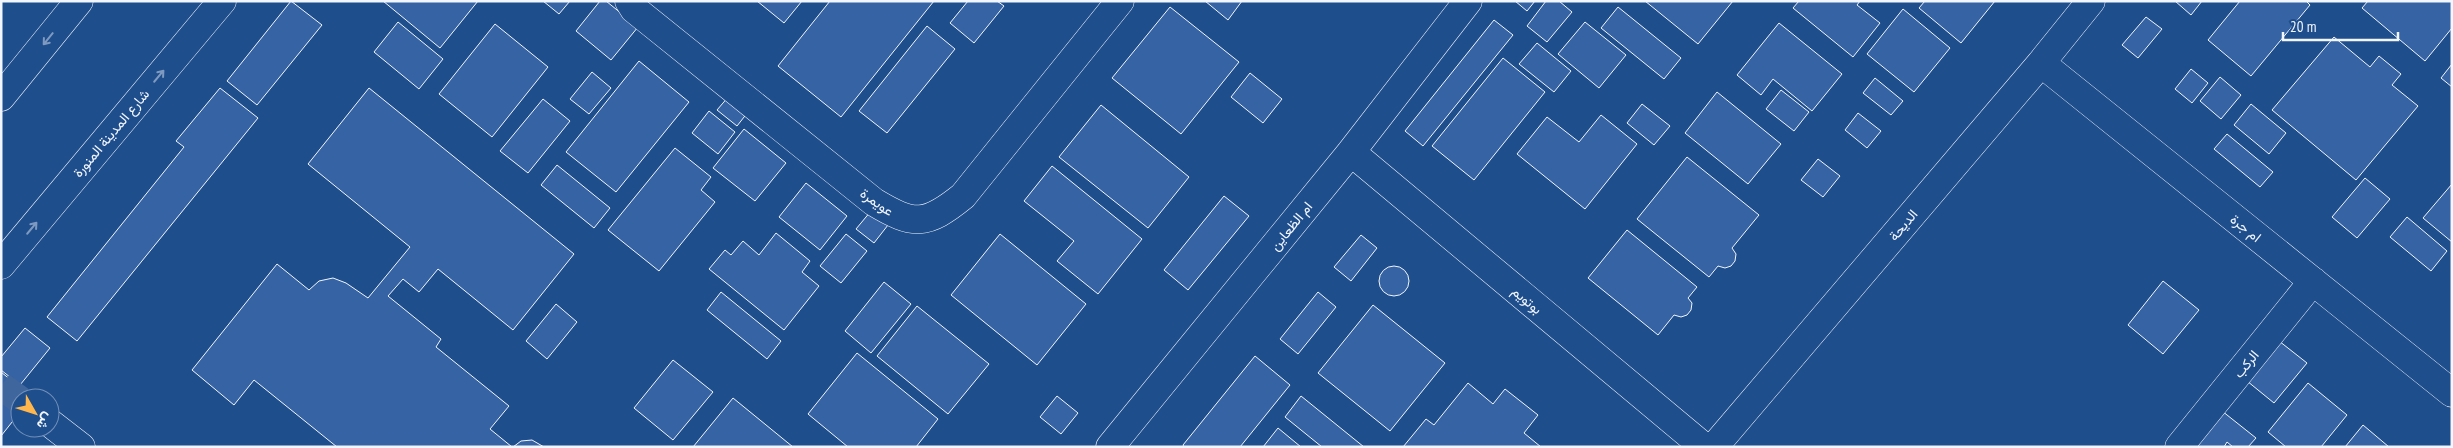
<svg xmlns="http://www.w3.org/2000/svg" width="2453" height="448" font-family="'PT Sans Narrow',Vazirmatn,sans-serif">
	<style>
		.building { fill: #3563a3; stroke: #f2f6ff }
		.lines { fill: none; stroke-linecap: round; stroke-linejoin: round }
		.minor-tunnel { stroke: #3f679d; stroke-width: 28; stroke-dasharray: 28 14; stroke-linecap: butt }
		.minor-casing { stroke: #f2f6ff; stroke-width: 29 }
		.minor { stroke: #1f4e8c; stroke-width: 28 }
		.oneway { stroke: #7e9ac0 }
		.labels { text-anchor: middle; stroke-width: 4; stroke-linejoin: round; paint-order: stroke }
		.street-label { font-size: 14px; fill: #f2f6ff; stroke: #1f4e8c }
	</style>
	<rect width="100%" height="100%" fill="#1f4e8c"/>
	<path class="building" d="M 291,1 L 322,25 L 257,105 L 227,81 Z
		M 383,1 L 478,1 L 440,48 Z
		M 543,1 L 570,1 L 559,14 Z
		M 600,1 L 606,1 L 638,27 L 611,60 L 576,31 Z
		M 757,1 L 802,1 L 784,23 Z
		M 830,1 L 934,1 L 841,117 L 778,66 Z
		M 968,1 L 997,1 L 1004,6 L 974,43 L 950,23 Z
		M 1205,1 L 1242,1 L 1228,20 Z
		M 1515,1 L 1535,1 L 1527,11 Z
		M 1546,1 L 1559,1 L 1572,12 L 1547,42 L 1527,26 Z
		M 1645,1 L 1733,1 L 1698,44 Z
		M 1799,1 L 1860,1 L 1857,5 L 1880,23 L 1853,57 L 1793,8 Z
		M 1925,1 L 1995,1 L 1961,43 L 1919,8 Z
		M 2175,1 L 2202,1 L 2191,15 Z
		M 2240,1 L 2306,1 L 2310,5 L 2251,76 L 2208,40 Z
		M 2368,1 L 2452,1 L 2452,28 L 2425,61 L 2362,8 Z
		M 1170,7 L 1239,62 L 1181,134 L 1112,78 Z
		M 1618,7 L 1681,58 L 1664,79 L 1601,28 Z
		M 1903,9 L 1950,48 L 1914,92 L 1867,54 Z
		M 2146,17 L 2162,29 L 2138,58 L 2122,45 Z
		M 1494,20 L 1513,35 L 1423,146 L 1405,131 Z
		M 398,22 L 443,59 L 419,89 L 374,52 Z
		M 1585,22 L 1626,55 L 1599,88 L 1558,54 Z
		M 1779,23 L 1842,74 L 1812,111 L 1773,79 L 1761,95 L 1737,75 Z
		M 495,24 L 548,67 L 492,137 L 439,94 Z
		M 927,26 L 955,49 L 887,133 L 859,111 Z
		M 2334,37 L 2370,67 L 2379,56 L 2401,74 L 2392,85 L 2418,106 L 2356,180 L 2272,110 Z
		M 1537,43 L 1571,71 L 1554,92 L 1519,64 Z
		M 1503,58 L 1545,92 L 1474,180 L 1432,146 Z
		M 639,61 L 689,102 L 616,192 L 566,152 Z
		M 2452,64 L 2452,87 L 2441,78 Z
		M 2191,69 L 2208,83 L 2192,103 L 2175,89 Z
		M 592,72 L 611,88 L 589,114 L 570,99 Z
		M 1250,73 L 1282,99 L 1263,123 L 1231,97 Z
		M 2220,77 L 2241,95 L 2221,119 L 2200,101 Z
		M 1875,78 L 1903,101 L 1891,115 L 1863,93 Z
		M 220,88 L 258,118 L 77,341 L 47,317 L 184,147 L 176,141 Z
		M 369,88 L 574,254 L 513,330 L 438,269 L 419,292 L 403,279 L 388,296 L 441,339 L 436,347 L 509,406 L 490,429 L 512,447 L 337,447 L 254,380 L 234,405 L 192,370 L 277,264 L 309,290 L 319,281 L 333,278 L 346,283 L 368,298 L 410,247 L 308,164 Z
		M 1781,90 L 1809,112 L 1794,131 L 1766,109 Z
		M 1717,92 L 1781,144 L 1748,184 L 1685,133 Z
		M 729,96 L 748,112 L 737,126 L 717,110 Z
		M 543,99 L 570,121 L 528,173 L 500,151 Z
		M 1642,104 L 1670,126 L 1654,145 L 1627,123 Z
		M 2251,104 L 2286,133 L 2269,154 L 2234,125 Z
		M 1101,105 L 1189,177 L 1148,228 L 1059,157 Z
		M 709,111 L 735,132 L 718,154 L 692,133 Z
		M 1858,113 L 1881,131 L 1867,148 L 1845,130 Z
		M 1601,115 L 1637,144 L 1585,209 L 1517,154 L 1547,117 L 1579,142 Z
		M 744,129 L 786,163 L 755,201 L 713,168 Z
		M 2227,134 L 2273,172 L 2260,187 L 2214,149 Z
		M 675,148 L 711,177 L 701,190 L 715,202 L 659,271 L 608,230 Z
		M 1687,157 L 1759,215 L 1732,248 L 1736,254 L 1735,261 L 1731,266 L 1725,268 L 1718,266 L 1709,277 L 1637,219 Z
		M 1818,159 L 1840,176 L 1823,197 L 1801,180 Z
		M 557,165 L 610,208 L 594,228 L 541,185 Z
		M 1052,166 L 1142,239 L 1098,294 L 1057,261 L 1074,241 L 1024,201 Z
		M 2365,178 L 2390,199 L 2357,238 L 2332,217 Z
		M 806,183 L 847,216 L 820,250 L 779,217 Z
		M 2452,184 L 2452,242 L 2423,218 Z
		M 1224,196 L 1249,216 L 1188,290 L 1164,270 Z
		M 871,211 L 888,225 L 874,243 L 856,229 Z
		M 2407,217 L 2447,251 L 2431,271 L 2390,237 Z
		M 1627,230 L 1697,287 L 1688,298 L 1692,303 L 1691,310 L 1687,315 L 1681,317 L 1674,315 L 1658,335 L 1588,278 Z
		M 776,233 L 810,261 L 802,272 L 819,286 L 784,330 L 709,269 L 725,250 L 731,255 L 743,241 L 759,255 Z
		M 846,234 L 867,251 L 841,283 L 820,266 Z
		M 1000,234 L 1086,304 L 1037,365 L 951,295 Z
		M 1361,235 L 1377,248 L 1351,281 L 1334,267 Z
		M1379 281a15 15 0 1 1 30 0a15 15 0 1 1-30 0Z
		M 2163,281 L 2199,310 L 2163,354 L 2128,325 Z
		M 884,282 L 911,304 L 871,353 L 845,331 Z
		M 721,292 L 781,341 L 767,359 L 707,310 Z
		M 1318,292 L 1336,307 L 1298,354 L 1280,339 Z
		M 556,304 L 577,322 L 547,359 L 526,341 Z
		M 1373,305 L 1445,363 L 1390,431 L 1318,373 Z
		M 917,306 L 989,364 L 948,414 L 877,356 Z
		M 25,328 L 50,348 L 20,385 L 1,370 L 1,357 Z
		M 2279,341 L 2307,363 L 2274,403 L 2247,381 Z
		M 857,353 L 938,419 L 916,447 L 848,447 L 808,414 Z
		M 1255,356 L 1290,385 L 1240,447 L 1184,447 L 1183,445 Z
		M 673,360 L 713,392 L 673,440 L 634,408 Z
		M 1,372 L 32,397 L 20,398 L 20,412 L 1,436 Z
		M 1468,383 L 1493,404 L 1505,389 L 1538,415 L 1524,433 L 1541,447 L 1403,447 L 1426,419 L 1434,425 Z
		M 2308,383 L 2347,415 L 2321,447 L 2286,447 L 2268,432 Z
		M 1057,396 L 1078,413 L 1061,434 L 1040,417 Z
		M 1301,396 L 1364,447 L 1322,447 L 1285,417 Z
		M 733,398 L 793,447 L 693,447 Z
		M 2222,411 L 2256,438 L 2248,447 L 2233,447 L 2227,442 L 2224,447 L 2193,447 Z
		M 2363,425 L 2389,447 L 2345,447 Z
		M 1278,428 L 1301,447 L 1263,447 Z
		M 532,440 L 544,447 L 513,447 L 521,441 Z"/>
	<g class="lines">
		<path class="minor-tunnel" d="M 1,386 L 20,400"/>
		<g class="minor-casing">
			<path id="minor" d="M 629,1 L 634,9 L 874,202 C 914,226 926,226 963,196 L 1120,1
				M 2041,63 L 2452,393
				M 1,97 L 79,1
				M 1351,152 L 1704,447
				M 1,265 L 222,1
				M 50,423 L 81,447
				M 1110,447 L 1351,152 L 1468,1
				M 1714,447 L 2041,63 L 2091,1
				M 2179,447 L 2313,281"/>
		</g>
		<use href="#minor" class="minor"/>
	</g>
	<defs><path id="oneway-shaft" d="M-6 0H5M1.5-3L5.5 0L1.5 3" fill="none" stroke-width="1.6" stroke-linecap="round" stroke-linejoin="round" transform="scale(1.25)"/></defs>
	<g class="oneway">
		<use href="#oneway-shaft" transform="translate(48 39) rotate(129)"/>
		<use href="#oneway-shaft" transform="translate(159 76) rotate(-50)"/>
		<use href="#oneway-shaft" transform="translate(32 228) rotate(-50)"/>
	</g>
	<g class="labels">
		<g class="street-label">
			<text transform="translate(111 133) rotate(-50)" y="5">شارع المدينة المنورة</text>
			<text transform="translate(877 202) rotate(35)" y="5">عويمرة</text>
			<text transform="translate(1903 225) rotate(-50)" y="5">الديحة</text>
			<text transform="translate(1291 226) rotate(-51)" y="5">ام الظعاين</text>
			<text transform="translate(2246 228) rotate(39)" y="5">ام جرة</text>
			<text transform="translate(1527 300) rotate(40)" y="5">بوتويم</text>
			<text transform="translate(2246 364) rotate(-51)" y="5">الركب</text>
		</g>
	</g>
	<rect width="2453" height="448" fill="none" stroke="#f2f6ff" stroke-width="5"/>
	<g transform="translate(35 413) rotate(129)"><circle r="24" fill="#1f4e8c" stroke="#7391ba"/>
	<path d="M0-4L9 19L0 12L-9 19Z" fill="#ffb74d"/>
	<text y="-8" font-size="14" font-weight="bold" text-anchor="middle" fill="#f2f6ff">ش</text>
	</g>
	<path d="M2283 32v8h115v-8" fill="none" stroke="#f2f6ff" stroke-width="2.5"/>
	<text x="2290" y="32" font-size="15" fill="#f2f6ff" stroke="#1f4e8c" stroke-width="4" paint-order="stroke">20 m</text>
</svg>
